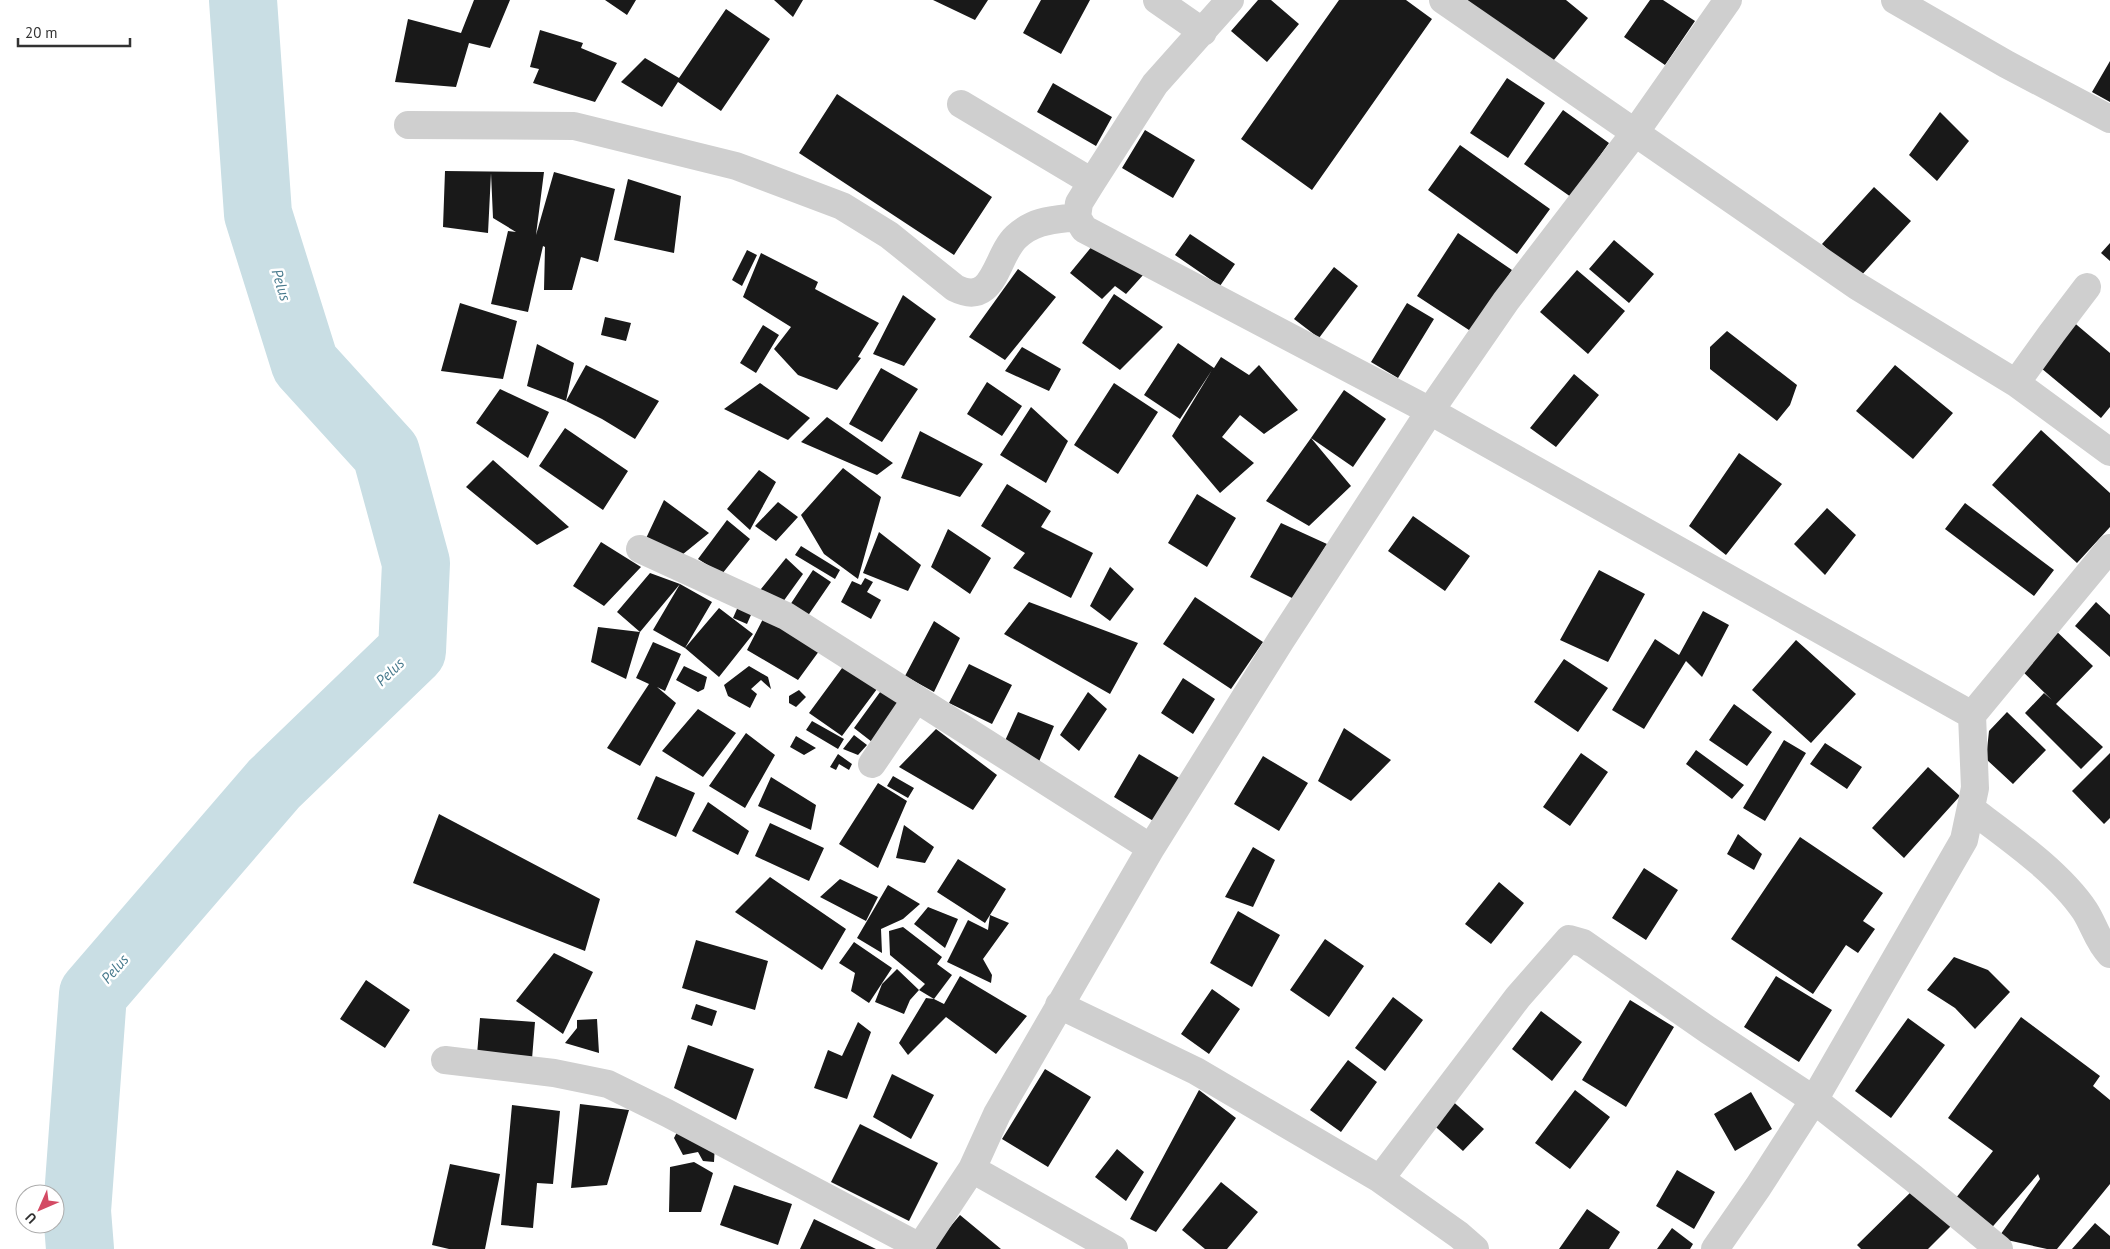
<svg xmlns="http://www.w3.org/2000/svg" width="2110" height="1249" font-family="'PT Sans',sans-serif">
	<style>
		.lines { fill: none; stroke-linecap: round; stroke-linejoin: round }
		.river { stroke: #c9dee4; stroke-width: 68 }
		.building { fill: #191919 }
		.minor { stroke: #cfcfcf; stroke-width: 28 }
		.labels { text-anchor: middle; stroke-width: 5; stroke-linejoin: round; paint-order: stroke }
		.water-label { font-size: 15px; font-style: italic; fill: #487a8d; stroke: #fff }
	</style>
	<rect width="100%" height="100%" fill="#fff"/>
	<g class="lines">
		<path class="river" d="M 80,1249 L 77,1211 L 93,994 L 274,784 L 412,651 L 416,563 L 386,453 L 305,364 L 258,214 L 243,0"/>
	</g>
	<path class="building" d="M 474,0 L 510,0 L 490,48 L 469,43 L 456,87 L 395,82 L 408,19 L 461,33 Z
		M 605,0 L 636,0 L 627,15 Z
		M 774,0 L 803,0 L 793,17 Z
		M 933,0 L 988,0 L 975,20 Z
		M 1041,0 L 1090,0 L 1061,54 L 1023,33 Z
		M 1258,0 L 1271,0 L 1299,24 L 1267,62 L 1231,31 Z
		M 1339,0 L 1406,0 L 1432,19 L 1312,190 L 1241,139 Z
		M 1467,0 L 1566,0 L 1588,18 L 1549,66 Z
		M 1650,0 L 1663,0 L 1695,21 L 1665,65 L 1624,37 Z
		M 726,9 L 770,39 L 721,111 L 678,82 L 662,107 L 621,82 L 645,58 L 679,78 Z
		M 540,30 L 583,43 L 581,48 L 617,63 L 595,102 L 533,83 L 539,69 L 530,67 Z
		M 2110,61 L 2110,102 L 2092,92 Z
		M 1507,78 L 1545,103 L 1508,158 L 1470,133 Z
		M 1053,83 L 1112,117 L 1096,146 L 1037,112 Z
		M 837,94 L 992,197 L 954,255 L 799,153 Z
		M 1563,110 L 1609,143 L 1571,197 L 1524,164 Z
		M 1940,112 L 1969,141 L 1937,181 L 1909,155 Z
		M 1145,130 L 1195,160 L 1173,198 L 1122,168 Z
		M 1460,145 L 1550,209 L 1517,254 L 1428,190 Z
		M 445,171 L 544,172 L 536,235 L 554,172 L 615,189 L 598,262 L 581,257 L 572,290 L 544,290 L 545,247 L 543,246 L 528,312 L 491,304 L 508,231 L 516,232 L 493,218 L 491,173 L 488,233 L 443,227 Z
		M 628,179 L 681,196 L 674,253 L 614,240 Z
		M 1874,187 L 1911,221 L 1859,278 L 1822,244 Z
		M 1458,233 L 1512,270 L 1472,332 L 1417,296 Z
		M 1190,234 L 1235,264 L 1220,286 L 1175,255 Z
		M 1614,240 L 1654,274 L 1629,303 L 1589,269 Z
		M 2110,243 L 2110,261 L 2101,253 Z
		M 1093,245 L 1144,274 L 1126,294 L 1115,286 L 1102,299 L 1070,273 Z
		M 747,250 L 757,255 L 742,286 L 732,280 Z
		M 761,253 L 818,282 L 815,289 L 879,323 L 858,357 L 861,358 L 837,390 L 798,375 L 774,349 L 791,327 L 743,297 Z
		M 1334,267 L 1358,286 L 1319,338 L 1294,319 Z
		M 1018,269 L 1056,297 L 1005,360 L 969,337 Z
		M 1577,270 L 1625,311 L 1588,354 L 1540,312 Z
		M 1114,294 L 1163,327 L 1120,370 L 1082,343 Z
		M 903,295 L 936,319 L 904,366 L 873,354 Z
		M 460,303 L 517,321 L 503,379 L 441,371 Z
		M 1407,303 L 1434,319 L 1398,378 L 1371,362 Z
		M 605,317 L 631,323 L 626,341 L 601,335 Z
		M 2071,320 L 2110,353 L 2110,407 L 2101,418 L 2035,363 Z
		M 763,325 L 779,335 L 756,373 L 740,363 Z
		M 1727,331 L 1797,385 L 1790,405 L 1777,421 L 1710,369 L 1710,347 Z
		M 1178,343 L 1214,368 L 1221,357 L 1249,375 L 1259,365 L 1298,410 L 1264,434 L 1240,415 L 1222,437 L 1254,463 L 1220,493 L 1172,436 L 1212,370 L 1180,419 L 1144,395 Z
		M 537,344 L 574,363 L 566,401 L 527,386 Z
		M 1022,347 L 1061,369 L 1049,391 L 1005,371 Z
		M 586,365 L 659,401 L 635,439 L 602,419 L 566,401 Z
		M 1895,365 L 1953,413 L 1913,459 L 1856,411 Z
		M 881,368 L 918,389 L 882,442 L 849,424 Z
		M 1574,374 L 1599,395 L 1556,447 L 1530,428 Z
		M 987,382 L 1022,406 L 1002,436 L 967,414 Z
		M 760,383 L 810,418 L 788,440 L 724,409 Z
		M 1114,383 L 1158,412 L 1118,474 L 1074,445 Z
		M 500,389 L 549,412 L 528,458 L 476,423 Z
		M 1344,390 L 1386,419 L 1353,467 L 1311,438 Z
		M 1031,407 L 1068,441 L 1046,483 L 1000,455 Z
		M 827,417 L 893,463 L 877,475 L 801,442 Z
		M 565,428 L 628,471 L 603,510 L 539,466 Z
		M 2041,430 L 2110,493 L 2110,527 L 2077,563 L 1992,485 Z
		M 920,431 L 983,464 L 960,497 L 901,478 Z
		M 1311,438 L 1351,486 L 1309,526 L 1266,501 Z
		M 1739,453 L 1782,484 L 1726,555 L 1689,526 Z
		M 493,460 L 569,527 L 537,545 L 466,487 Z
		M 843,468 L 881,497 L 858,579 L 824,554 L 801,515 Z
		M 759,470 L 776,482 L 750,530 L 727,509 Z
		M 1007,484 L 1051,511 L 1041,527 L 1093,553 L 1071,598 L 1013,568 L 1025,553 L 981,526 Z
		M 1197,494 L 1236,518 L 1207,567 L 1168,543 Z
		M 664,500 L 709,533 L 672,563 L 641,549 Z
		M 778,502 L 798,517 L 776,541 L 755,526 Z
		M 1965,503 L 2054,570 L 2034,596 L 1945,529 Z
		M 1827,508 L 1856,535 L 1825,575 L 1794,544 Z
		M 1413,516 L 1470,556 L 1445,591 L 1388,551 Z
		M 727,520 L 750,539 L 722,574 L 698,559 Z
		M 1281,523 L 1327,544 L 1294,599 L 1250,577 Z
		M 948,529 L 991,558 L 970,594 L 931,567 Z
		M 879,532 L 921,565 L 908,591 L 863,573 Z
		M 601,542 L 641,567 L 604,606 L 573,586 Z
		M 801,546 L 840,570 L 835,579 L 795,555 Z
		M 786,558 L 803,574 L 780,606 L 757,594 Z
		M 1110,567 L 1134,589 L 1110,621 L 1090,606 Z
		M 813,570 L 831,582 L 805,620 L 788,608 Z
		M 1599,570 L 1645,594 L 1608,662 L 1560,640 Z
		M 650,573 L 680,584 L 640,632 L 617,612 Z
		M 865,578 L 873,582 L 867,592 L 881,600 L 871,619 L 841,602 L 852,581 L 861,585 Z
		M 680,584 L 712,602 L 685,648 L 719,608 L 753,634 L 719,677 L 685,648 L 653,630 Z
		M 1195,597 L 1263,642 L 1231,689 L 1163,644 Z
		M 740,602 L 754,608 L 747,624 L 733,618 Z
		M 1029,602 L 1138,643 L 1110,694 L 1004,634 Z
		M 2096,602 L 2110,615 L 2110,657 L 2075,626 Z
		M 1703,611 L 1729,625 L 1702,677 L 1686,661 L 1644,729 L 1612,710 L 1655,639 L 1679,655 Z
		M 765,615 L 822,647 L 798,680 L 747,650 Z
		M 934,621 L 960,638 L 934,692 L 905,676 Z
		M 598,627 L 640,632 L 626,679 L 591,662 Z
		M 2053,628 L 2093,666 L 2056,704 L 2103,747 L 2081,769 L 2025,713 L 2044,693 L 2052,700 L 2017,666 Z
		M 1796,640 L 1856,694 L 1811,743 L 1752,690 Z
		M 653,642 L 681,654 L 665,691 L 657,687 L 676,703 L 640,766 L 607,748 L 649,684 L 636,678 Z
		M 1564,659 L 1608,688 L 1578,732 L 1534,702 Z
		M 845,664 L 877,689 L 842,736 L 809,713 Z
		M 969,664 L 1012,685 L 992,724 L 949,703 Z
		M 684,666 L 707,677 L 704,689 L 698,692 L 676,680 Z
		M 749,666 L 768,677 L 771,689 L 761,680 L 751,689 L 757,694 L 750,708 L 728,696 L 724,685 Z
		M 1183,678 L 1215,699 L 1193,734 L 1161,713 Z
		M 883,688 L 902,701 L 872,742 L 854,728 Z
		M 799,690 L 806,697 L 796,707 L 789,703 L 789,696 Z
		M 1088,692 L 1107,709 L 1079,751 L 1060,735 Z
		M 1734,704 L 1772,732 L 1747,766 L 1709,740 Z
		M 698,709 L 736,733 L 703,777 L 662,751 Z
		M 1018,712 L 1054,726 L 1038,764 L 1004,743 Z
		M 2007,712 L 2046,750 L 2013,784 L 1986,759 L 1989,731 Z
		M 812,721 L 844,739 L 838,749 L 806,730 Z
		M 1344,728 L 1391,760 L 1351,801 L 1318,781 Z
		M 936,729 L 997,775 L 973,810 L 899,767 Z
		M 746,733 L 775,755 L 745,808 L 709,786 Z
		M 854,735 L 867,745 L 858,755 L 843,749 Z
		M 796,736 L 816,748 L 804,755 L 790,747 Z
		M 1784,740 L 1806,753 L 1765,821 L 1743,808 Z
		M 1825,743 L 1862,767 L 1847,789 L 1810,764 Z
		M 1696,750 L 1744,785 L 1732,799 L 1686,764 Z
		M 1581,753 L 1608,772 L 1570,826 L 1543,807 Z
		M 2110,753 L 2110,818 L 2104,824 L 2072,791 Z
		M 838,754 L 852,764 L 849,770 L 839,764 L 836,770 L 830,767 Z
		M 1139,754 L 1181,779 L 1155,822 L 1114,797 Z
		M 1263,756 L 1308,783 L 1279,831 L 1234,804 Z
		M 1928,767 L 1960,796 L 1904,858 L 1872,828 Z
		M 656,776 L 695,793 L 676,837 L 637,819 Z
		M 893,776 L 914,788 L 908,798 L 887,786 Z
		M 771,777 L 816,805 L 811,830 L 758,806 Z
		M 878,783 L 907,801 L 878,868 L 839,844 Z
		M 708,802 L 749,831 L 738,855 L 692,831 Z
		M 439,814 L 600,899 L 585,951 L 413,883 Z
		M 770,823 L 824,848 L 809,881 L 755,856 Z
		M 904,825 L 934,847 L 925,863 L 896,858 Z
		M 1738,834 L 1762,854 L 1754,870 L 1727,854 Z
		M 1800,837 L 1883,893 L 1863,921 L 1875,929 L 1858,953 L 1846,945 L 1813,994 L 1731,939 Z
		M 1253,847 L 1275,860 L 1253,907 L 1225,897 Z
		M 958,859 L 1006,889 L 985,923 L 937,892 Z
		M 1644,868 L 1678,890 L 1646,940 L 1612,918 Z
		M 770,877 L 846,929 L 822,970 L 735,912 Z
		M 840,879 L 878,897 L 866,921 L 820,897 Z
		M 1499,882 L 1524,903 L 1491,944 L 1465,924 Z
		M 888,885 L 920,904 L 903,919 L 881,929 L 882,953 L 857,938 Z
		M 928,907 L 958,919 L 945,948 L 914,924 Z
		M 1238,911 L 1280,935 L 1252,987 L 1210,963 Z
		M 990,915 L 1009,923 L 983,959 L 992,975 L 991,983 L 947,962 L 968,920 L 988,930 Z
		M 903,927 L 942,957 L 937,964 L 952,975 L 934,999 L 919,990 L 925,984 L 890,955 L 889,931 Z
		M 1325,939 L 1364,966 L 1329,1017 L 1290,990 Z
		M 696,940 L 768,961 L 755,1010 L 682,988 Z
		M 854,942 L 892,968 L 869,1003 L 851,991 L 855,973 L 839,963 Z
		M 554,953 L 593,972 L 563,1034 L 516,1001 Z
		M 1954,957 L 1988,970 L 2010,992 L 1975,1029 L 1955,1008 L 1927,990 Z
		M 897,969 L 919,990 L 910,1000 L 904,1014 L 875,1002 L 882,984 Z
		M 960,976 L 1027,1016 L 996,1054 L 946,1017 L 908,1055 L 899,1043 L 926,998 L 934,999 L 944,1004 Z
		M 1776,976 L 1832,1010 L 1799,1062 L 1744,1027 Z
		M 366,980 L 410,1010 L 385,1048 L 340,1019 Z
		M 1212,989 L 1240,1009 L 1209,1054 L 1181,1034 Z
		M 1393,997 L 1423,1020 L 1385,1071 L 1355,1048 Z
		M 1630,1000 L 1674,1027 L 1626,1107 L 1582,1080 Z
		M 696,1004 L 717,1011 L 712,1026 L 691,1019 Z
		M 1541,1011 L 1582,1042 L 1552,1081 L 1512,1049 Z
		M 2021,1017 L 2100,1076 L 2093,1086 L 2110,1100 L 2110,1184 L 2057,1249 L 2047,1249 L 1998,1238 L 2040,1179 L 2038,1174 L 1988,1232 L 1952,1203 L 1993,1151 L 1948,1118 Z
		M 480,1018 L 535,1022 L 532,1059 L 477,1055 Z
		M 1908,1018 L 1945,1045 L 1891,1118 L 1855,1091 Z
		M 597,1019 L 599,1053 L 565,1043 L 577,1028 L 577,1020 Z
		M 858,1022 L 871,1032 L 847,1099 L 814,1088 L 828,1050 L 842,1056 Z
		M 688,1045 L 754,1069 L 736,1120 L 674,1088 Z
		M 1348,1060 L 1377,1082 L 1341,1132 L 1310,1110 Z
		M 1045,1069 L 1091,1097 L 1048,1167 L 1002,1139 Z
		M 892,1074 L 934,1095 L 911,1139 L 873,1117 Z
		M 1199,1090 L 1236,1118 L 1156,1232 L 1130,1219 Z
		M 1575,1090 L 1610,1117 L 1570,1169 L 1535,1143 Z
		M 1751,1092 L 1772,1129 L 1735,1151 L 1714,1114 Z
		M 1449,1098 L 1484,1129 L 1463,1151 L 1429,1121 Z
		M 580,1104 L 629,1110 L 607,1185 L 571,1188 Z
		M 512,1105 L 560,1111 L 553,1184 L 537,1183 L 533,1228 L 501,1225 Z
		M 860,1124 L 938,1163 L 909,1221 L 831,1182 Z
		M 680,1126 L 715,1144 L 714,1162 L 703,1161 L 698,1152 L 683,1155 L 674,1138 Z
		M 1117,1149 L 1144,1172 L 1126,1201 L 1095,1177 Z
		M 694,1162 L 713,1173 L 701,1212 L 669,1212 L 670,1167 Z
		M 450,1164 L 500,1174 L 485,1249 L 449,1249 L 432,1245 Z
		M 1677,1170 L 1715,1192 L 1694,1229 L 1656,1206 Z
		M 1221,1182 L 1258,1212 L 1227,1249 L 1205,1249 L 1182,1230 Z
		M 734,1185 L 792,1204 L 778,1245 L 720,1225 Z
		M 1917,1186 L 1954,1223 L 1928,1249 L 1861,1249 L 1857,1245 Z
		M 1587,1209 L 1620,1232 L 1609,1249 L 1559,1249 Z
		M 960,1215 L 1001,1249 L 929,1249 L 939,1240 Z
		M 814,1219 L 876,1249 L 800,1249 Z
		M 2095,1223 L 2110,1236 L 2110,1249 L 2072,1249 Z
		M 1672,1228 L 1693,1244 L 1690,1249 L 1657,1249 Z"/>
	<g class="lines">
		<path class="minor" d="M 1157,0 L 1203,32
			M 1230,0 L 1155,84 L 1092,182 L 1079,203 L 1077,217 L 1084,229 L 1430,411 L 1972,715
			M 1443,0 L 1857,286 L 2016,383 L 2110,452
			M 1895,0 L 2006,64 L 2110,119
			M 961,104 L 1092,182
			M 408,125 L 574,126 L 736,166 L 842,206 L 889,235 L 955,288 C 995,308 995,257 1016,237 C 1034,220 1053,220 1077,217
			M 2016,383 L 2052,333 L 2087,287
			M 640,549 L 786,616 L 1151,848
			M 872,764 L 916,699
			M 1971,809 C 2008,837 2059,872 2085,911 C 2094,925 2098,942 2110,954
			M 1059,1005 L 1196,1071 L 1380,1179 L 1459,1235 L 1475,1249
			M 445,1060 L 554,1073 L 608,1084 L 667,1113 L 920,1247
			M 972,1169 L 1114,1249
			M 1380,1179 L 1518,997 L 1569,939 L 1583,943 L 1708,1030 L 1814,1100 L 1913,1178 L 1999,1249
			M 919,1249 L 972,1169 L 997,1114 L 1151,848 L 1281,640 L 1430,411 L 1506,301 L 1634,134 L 1728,0
			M 1715,1249 L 1758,1187 L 1814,1100 L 1964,840 L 1975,788 L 1972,715 L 2110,548"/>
	</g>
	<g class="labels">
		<g class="water-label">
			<text transform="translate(281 285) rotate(73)" y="5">Pelus</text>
			<text transform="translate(390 672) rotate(-44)" y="5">Pelus</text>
			<text transform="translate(115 969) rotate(-49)" y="5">Pelus</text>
		</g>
	</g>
	<g transform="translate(40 1209) rotate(225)"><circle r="24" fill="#ffffff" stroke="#adadad"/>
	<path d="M0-4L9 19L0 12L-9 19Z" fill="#d34a64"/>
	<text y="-8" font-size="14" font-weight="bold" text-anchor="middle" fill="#323232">U</text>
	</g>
	<path d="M18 38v8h112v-8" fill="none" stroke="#323232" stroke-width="2.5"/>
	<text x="25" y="38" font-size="15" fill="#323232" stroke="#ffffff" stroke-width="4" paint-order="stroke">20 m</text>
</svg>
